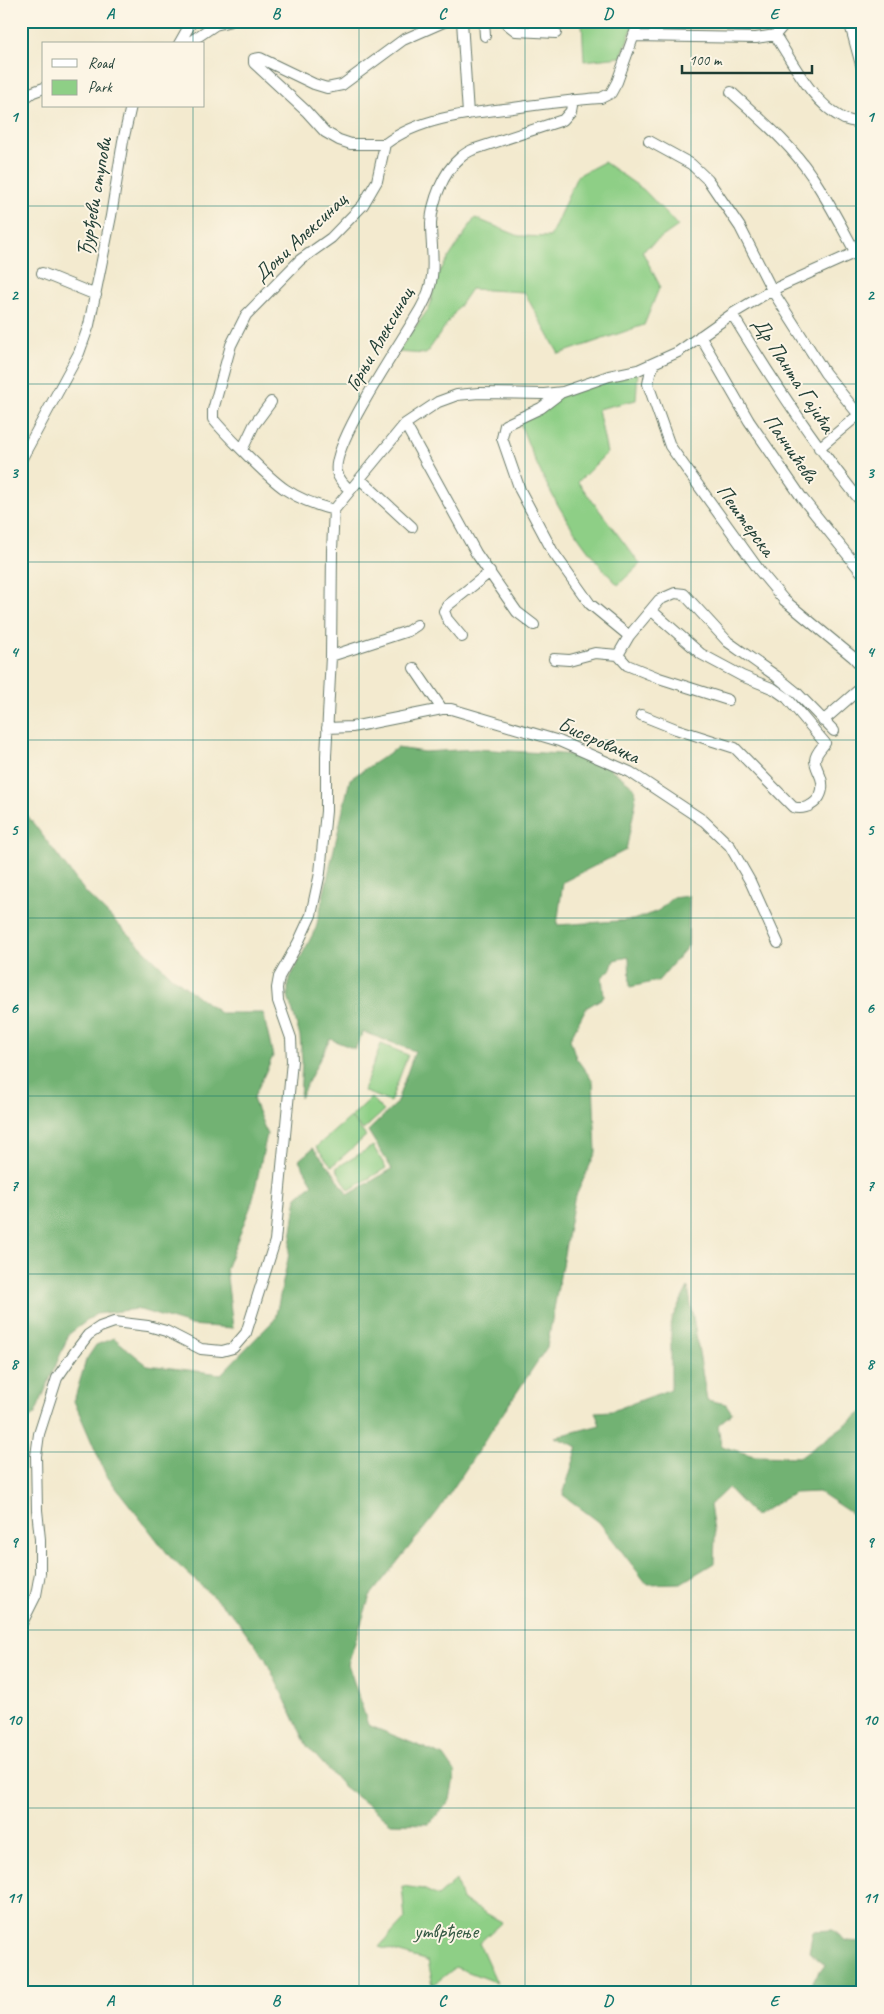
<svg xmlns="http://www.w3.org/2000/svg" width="884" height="2014" font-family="Caveat,sans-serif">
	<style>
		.green { fill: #8ecf86; stroke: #56865d }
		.forest { fill: #72b273; stroke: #487854 }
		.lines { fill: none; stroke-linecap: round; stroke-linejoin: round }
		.minor-casing { stroke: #697a6a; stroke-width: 12 }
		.minor { stroke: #fff; stroke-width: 10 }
		.grid { fill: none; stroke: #0f766e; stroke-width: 1; stroke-opacity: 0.55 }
		.labels { text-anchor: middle; stroke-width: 4; stroke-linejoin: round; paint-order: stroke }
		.street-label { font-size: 21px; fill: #1f3d34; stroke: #fcf5e5 }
		.park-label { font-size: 21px; fill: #355a44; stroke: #fcf5e5 }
		.neatline { fill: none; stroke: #0f766e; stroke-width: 2 }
		.grid-label { font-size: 16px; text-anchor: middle; font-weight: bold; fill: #0f766e }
	</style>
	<rect width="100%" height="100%" fill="#fcf5e5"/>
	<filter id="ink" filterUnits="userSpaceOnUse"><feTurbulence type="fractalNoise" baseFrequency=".02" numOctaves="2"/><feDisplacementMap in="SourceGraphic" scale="10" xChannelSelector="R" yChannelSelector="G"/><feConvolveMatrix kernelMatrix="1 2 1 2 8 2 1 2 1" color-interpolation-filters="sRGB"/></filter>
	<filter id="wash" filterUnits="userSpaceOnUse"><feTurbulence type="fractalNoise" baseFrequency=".0096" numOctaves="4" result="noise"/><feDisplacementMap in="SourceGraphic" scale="20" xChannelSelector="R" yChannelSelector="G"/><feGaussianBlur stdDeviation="1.12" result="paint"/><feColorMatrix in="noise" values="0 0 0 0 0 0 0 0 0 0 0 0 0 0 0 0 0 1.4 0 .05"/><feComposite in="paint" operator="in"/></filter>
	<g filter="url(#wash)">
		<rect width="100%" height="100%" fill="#f3eacf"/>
		<path class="green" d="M 582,21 L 635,21 L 621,57 L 584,61 Z
			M 604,162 L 644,190 L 678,226 L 642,251 L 660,286 L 644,325 L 559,354 L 524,292 L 471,289 L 426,354 L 397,352 L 430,307 L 436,277 L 475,218 L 519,236 L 550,237 L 577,176 Z
			M 638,370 L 636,400 L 598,409 L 607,453 L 578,482 L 640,564 L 618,585 C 574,540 540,480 519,420 L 563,392 Z
			M 381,1044 L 408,1055 L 390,1102 L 363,1091 Z
			M 371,1098 L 384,1111 L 363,1130 L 351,1117 Z
			M 350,1117 L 366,1136 L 332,1166 L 316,1147 Z
			M 373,1146 L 386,1168 L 349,1190 L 336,1168 Z
			M 456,1880 L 462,1900 L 502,1922 L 479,1943 L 497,1983 L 456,1967 L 433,1985 L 428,1961 L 379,1947 L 405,1919 L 402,1886 L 423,1889 L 438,1896 Z"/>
		<path class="forest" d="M 397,748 L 424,752 L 476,749 L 594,756 L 634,787 L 636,801 L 626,850 L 563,882 L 557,925 L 633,920 L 658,911 L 672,898 L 689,896 L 688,946 L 658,981 L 630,987 L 629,957 L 614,960 L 611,969 L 602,977 L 604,997 L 586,1008 L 570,1039 L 576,1058 L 593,1081 L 596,1152 L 574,1200 L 547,1347 L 438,1511 L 370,1596 L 348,1664 L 368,1725 L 444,1756 L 455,1772 L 450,1800 L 429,1824 L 391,1823 L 343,1786 L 307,1746 L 265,1658 L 234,1616 L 171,1558 L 106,1475 L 74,1401 L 86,1360 L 96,1345 L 114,1338 L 147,1365 L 221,1374 L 275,1319 L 288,1259 L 297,1197 L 313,1184 L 299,1160 L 313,1148 L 331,1169 L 348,1195 L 392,1169 L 368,1131 L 396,1104 L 415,1051 L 363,1032 L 355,1049 L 330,1039 L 300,1098 L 302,1061 L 300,1036 L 288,996 L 288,982 L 316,928 L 350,779 Z
			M 21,807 L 86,893 L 171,976 L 220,1013 L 263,1013 L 273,1056 L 253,1099 L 267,1134 L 252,1203 L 226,1269 L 233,1328 L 190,1325 L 137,1309 L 96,1314 L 69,1334 L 35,1414 L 21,1425 Z
			M 688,1287 L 707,1400 L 726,1404 L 732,1413 L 718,1425 L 721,1446 L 754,1456 L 801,1457 L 863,1412 L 863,1521 L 819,1492 L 794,1493 L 755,1516 L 728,1488 L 710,1505 L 715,1536 L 714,1563 L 681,1583 L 647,1584 L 599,1522 L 563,1495 L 578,1447 L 555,1437 L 600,1425 L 595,1412 L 612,1411 L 671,1389 L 671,1320 Z
			M 833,1930 L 846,1941 L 863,1942 L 863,1993 L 809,1993 L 813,1981 L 825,1965 L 809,1952 L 813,1931 Z
			M 21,1956 L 24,1957 L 29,1971 L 26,1985 L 35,1993 L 21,1993 Z"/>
	</g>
	<g filter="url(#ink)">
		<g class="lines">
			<g class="minor-casing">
				<path id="minor" d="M 462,21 L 468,114
					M 484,21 L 485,36
					M 507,21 L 507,24 L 516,31 L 556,33
					M 849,21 L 863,72
					M 775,35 C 794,64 812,103 844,119 C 850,121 857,122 863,124
					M 634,36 L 756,38 L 775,35 L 787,21
					M 179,44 L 192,21
					M 187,44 L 215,25 L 231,21
					M 731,92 C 759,118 790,143 811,175 C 831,204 846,236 863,266
					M 21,101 L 33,92 L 44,88
					M 649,141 L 691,164 L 708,180 L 740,227 L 772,290 L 825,373 L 863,420
					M 385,144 L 351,144 L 339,140 L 325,132 L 306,111 L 254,63 L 254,59 L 260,58 L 314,84 L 327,88 L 342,85 L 403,40 L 446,21
					M 42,273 L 96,295
					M 732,314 C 772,380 814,444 863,504
					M 700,336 L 749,421 L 802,498 L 863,574
					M 654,364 L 650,374 L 648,384 L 670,446 L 759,570 L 784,600 L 853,657 L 863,668
					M 562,392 L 541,408 L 505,425 L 502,438 L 520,490 L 553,552 L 590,604 L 629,636
					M 405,424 L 476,553 L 517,612 L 534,625
					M 819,448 L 862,412
					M 242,450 L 254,425 L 271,402
					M 21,460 L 79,353 L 89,325 L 111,216 L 123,141 L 131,106
					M 360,479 L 412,527
					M 350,490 C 344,485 339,480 337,472 C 330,445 405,337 421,308 C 439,276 431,256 431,223 C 432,202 443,172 460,158 C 463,155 468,152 472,150 L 563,120 L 571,111 L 573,100
					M 334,510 C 288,498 275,483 242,450 C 232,440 222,430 213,419 L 213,410 L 231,345 L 246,315 L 300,260 L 331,238 L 363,205 L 377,181 L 385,144 C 420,117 470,113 513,108 C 542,104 571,100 601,98 L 611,93 L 617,82 L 639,21
					M 462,637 L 447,619 L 444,611 L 447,606 L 490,572
					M 618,655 L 629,636 L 659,600 L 675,593 L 684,594 L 728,642 L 776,676 L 797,693 L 834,731
					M 331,656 L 408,631 L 417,625
					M 554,659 L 569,660 L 595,653 L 618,655 L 627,665 L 659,678 L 728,700
					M 414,668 L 442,709
					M 641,715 L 676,729 L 735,748 L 793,807 C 810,812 827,797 821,778 C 819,772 815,766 815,760 C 815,754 822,747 825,743 L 787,698 L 774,689 L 742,676 L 701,654 L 651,610
					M 823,721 L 863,686
					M 327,728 L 352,727 L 442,709 L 451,709 L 559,741 L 630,772 L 704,821 L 730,846 L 750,881 L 778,943
					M 21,1625 L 36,1595 L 40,1573 L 40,1539 L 37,1510 L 36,1456 L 39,1434 L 57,1378 L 75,1352 L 88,1335 L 100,1327 L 114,1322 L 148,1326 L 166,1331 L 201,1349 L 222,1351 L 233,1348 L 246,1333 L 275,1241 L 292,1061 L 291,1038 L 278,1001 L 277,988 L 279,977 L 298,943 L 311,915 L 320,873 L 326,811 L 326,756 L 331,656 L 332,550 L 334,510 L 405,424 L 438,402 L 457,395 L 479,393 L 544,394 L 563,392 L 609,376 L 638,370 L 678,352 L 732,314 L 772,290 L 863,249"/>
			</g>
			<use href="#minor" class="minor"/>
		</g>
	</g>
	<path class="grid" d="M 193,21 L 193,44M 359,21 L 359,1993M 525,21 L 525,1993M 691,21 L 691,1993M 193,106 L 193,1993M 21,206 L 863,206M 21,384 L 863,384M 21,562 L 863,562M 21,740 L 863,740M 21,918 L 863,918M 21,1096 L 863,1096M 21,1274 L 863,1274M 21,1452 L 863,1452M 21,1630 L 863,1630M 21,1808 L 863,1808"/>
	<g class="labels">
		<g class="street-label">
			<text transform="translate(94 197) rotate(-80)" y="7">Ђурђеви ступови</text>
			<text transform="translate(300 237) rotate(-43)" y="7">Доњи Алексинац</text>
			<text transform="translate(379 339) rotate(-60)" y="7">Горњи Алексинац</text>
			<text transform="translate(794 375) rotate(57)" y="7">Др Панта Гајића</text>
			<text transform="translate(791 448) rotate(55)" y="7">Панчићева</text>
			<text transform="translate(746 520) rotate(54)" y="7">Пештерска</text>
			<text transform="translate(599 740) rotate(24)" y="7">Бисеровачка</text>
		</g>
		<g class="park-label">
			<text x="446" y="1938">утврђење</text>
		</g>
	</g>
	<rect width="884" height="2014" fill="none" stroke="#fcf5e5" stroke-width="55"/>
	<rect x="42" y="42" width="162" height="65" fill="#fcf5e5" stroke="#a4ab9e"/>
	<rect x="52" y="59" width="25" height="8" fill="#ffffff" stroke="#a4ab9e"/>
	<text x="88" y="68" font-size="15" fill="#1f3d34">Road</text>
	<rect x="52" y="80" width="25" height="15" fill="#8ecf86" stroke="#a4ab9e"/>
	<text x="88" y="92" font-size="15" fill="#1f3d34">Park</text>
	<path d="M682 65v8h130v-8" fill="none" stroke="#1f3d34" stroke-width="2.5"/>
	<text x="689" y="65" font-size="15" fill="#1f3d34" stroke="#fcf5e5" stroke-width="4" paint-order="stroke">100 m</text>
	<rect x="28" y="28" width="828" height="1958" class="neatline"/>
	<g class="grid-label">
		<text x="110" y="19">A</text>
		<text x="276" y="19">B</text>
		<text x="442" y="19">C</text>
		<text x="608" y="19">D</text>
		<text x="774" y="19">E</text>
		<text x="14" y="122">1</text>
		<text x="870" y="122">1</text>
		<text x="14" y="300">2</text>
		<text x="870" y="300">2</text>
		<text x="14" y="478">3</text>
		<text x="870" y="478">3</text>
		<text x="14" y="657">4</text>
		<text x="870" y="657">4</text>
		<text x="14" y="835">5</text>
		<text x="870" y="835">5</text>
		<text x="14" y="1013">6</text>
		<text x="870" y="1013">6</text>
		<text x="14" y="1191">7</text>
		<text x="870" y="1191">7</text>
		<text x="14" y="1369">8</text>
		<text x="870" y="1369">8</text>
		<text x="14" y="1547">9</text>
		<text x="870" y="1547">9</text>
		<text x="14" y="1725">10</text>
		<text x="870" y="1725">10</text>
		<text x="14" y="1903">11</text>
		<text x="870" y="1903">11</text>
		<text x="110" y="2006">A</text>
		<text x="276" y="2006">B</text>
		<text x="442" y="2006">C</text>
		<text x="608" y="2006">D</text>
		<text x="774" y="2006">E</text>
	</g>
</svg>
